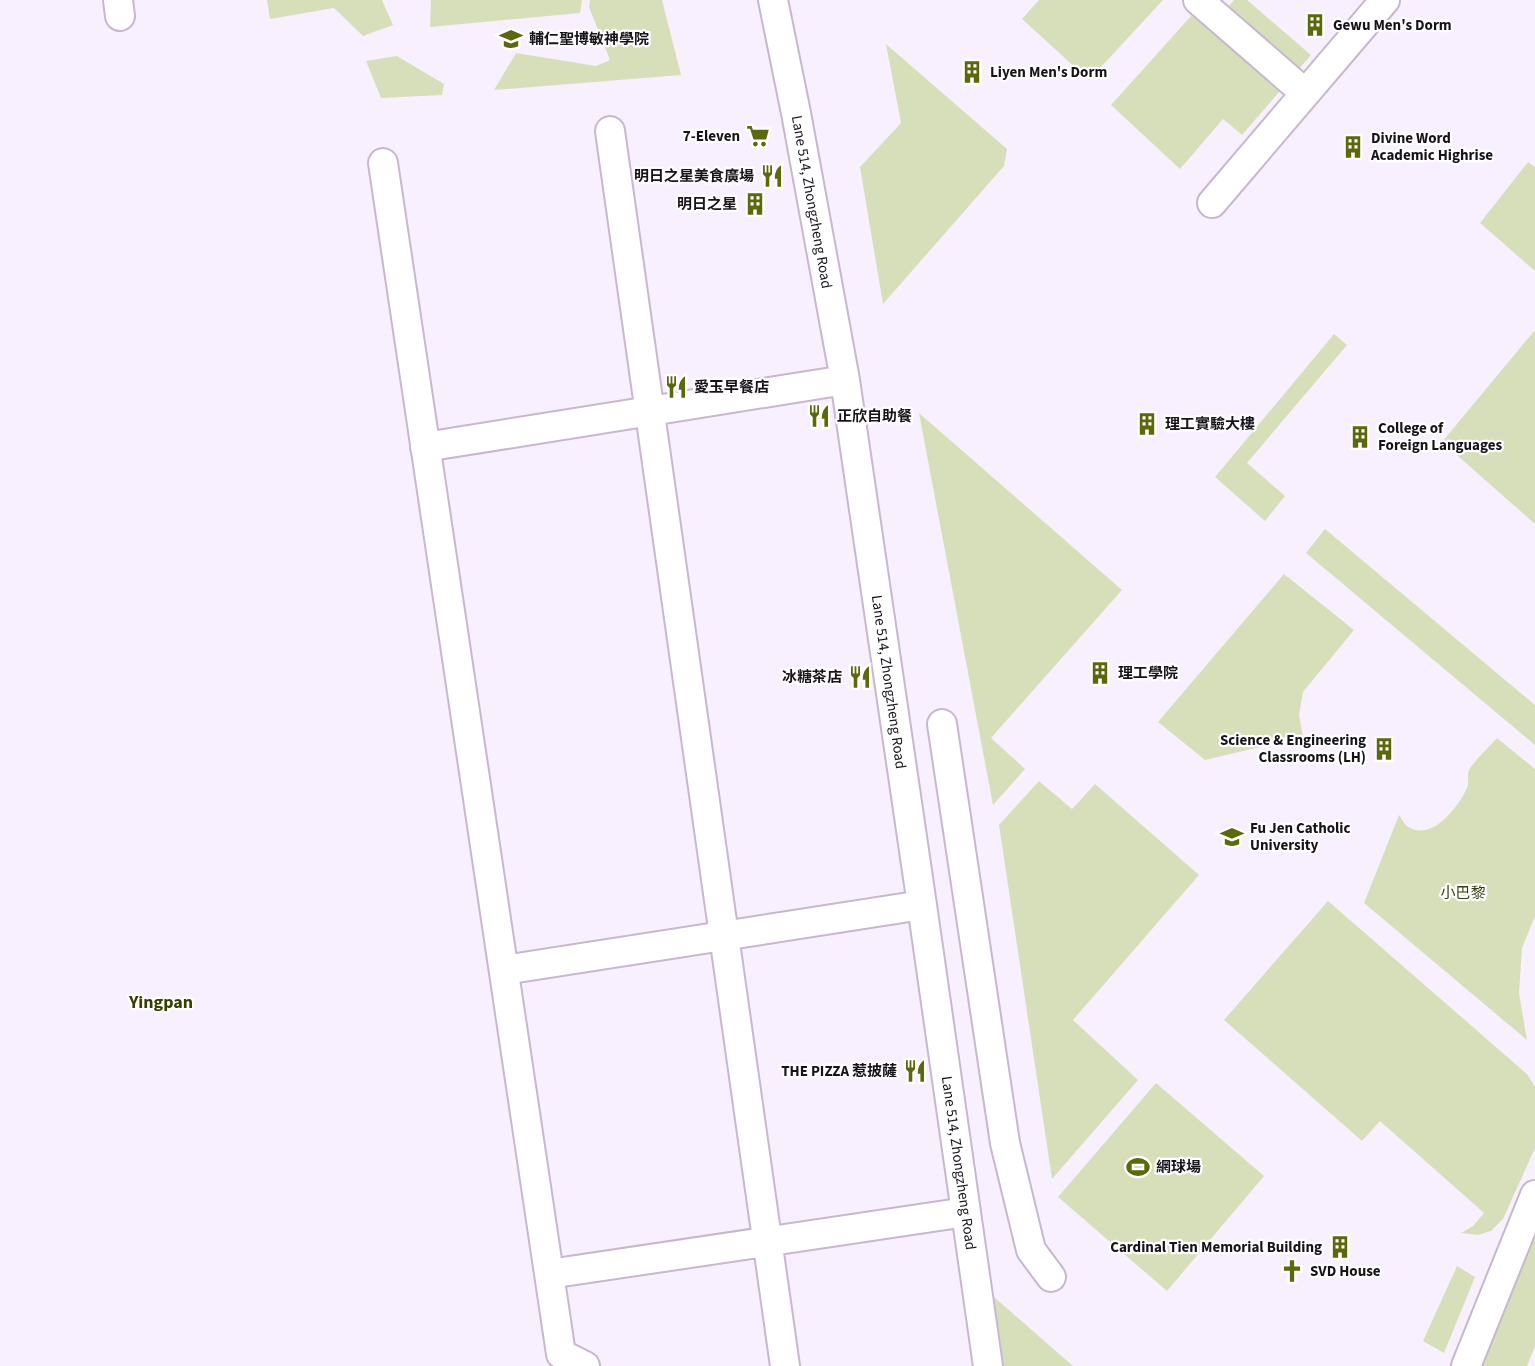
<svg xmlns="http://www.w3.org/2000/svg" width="1535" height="1366" font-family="'Source Sans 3','Noto Sans TC',sans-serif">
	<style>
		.green { fill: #d7dfba }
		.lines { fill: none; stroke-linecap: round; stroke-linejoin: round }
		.minor-casing { stroke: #c7b7cf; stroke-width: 32 }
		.minor { stroke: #fff; stroke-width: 28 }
		.labels { text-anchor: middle; stroke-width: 4.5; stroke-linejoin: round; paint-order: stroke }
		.poi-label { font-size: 15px; font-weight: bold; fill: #18131b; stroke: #fff; text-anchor: start }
		.street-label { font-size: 15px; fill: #18131b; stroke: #fff }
		.park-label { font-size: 15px; fill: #373d0c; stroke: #fff }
		.quarter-label { font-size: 18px; font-weight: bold; fill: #373f00; stroke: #fff }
	</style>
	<rect width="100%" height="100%" fill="#f9f0ff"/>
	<path class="green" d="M 267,0 L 382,0 L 393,25 L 363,36 L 334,8 L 270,19 Z
		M 431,0 L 582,0 L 580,13 L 430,27 Z
		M 590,0 L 662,0 L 681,75 L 494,90 L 516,53 L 596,66 L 610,60 L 589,7 Z
		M 1039,0 L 1163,0 L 1089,80 L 1022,19 Z
		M 1234,0 L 1247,0 L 1311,55 L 1242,135 L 1223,119 L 1180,169 L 1111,105 L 1192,15 L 1209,29 Z
		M 886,44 L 1007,149 L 1004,166 L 883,304 L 860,167 L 901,123 Z
		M 397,56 L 444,84 L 442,95 L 381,98 L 366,61 Z
		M 1528,162 L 1535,167 L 1535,271 L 1480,223 Z
		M 1535,330 L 1535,524 L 1442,442 Z
		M 1334,334 L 1347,345 L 1247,463 L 1285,496 L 1265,521 L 1215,477 Z
		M 919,413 L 1122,590 L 991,738 L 1025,769 L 993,805 Z
		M 1325,529 L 1535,705 L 1535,745 L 1306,553 Z
		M 1284,574 L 1354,630 L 1303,692 L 1299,715 L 1303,737 L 1205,760 L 1158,722 Z
		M 1497,738 L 1535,769 L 1535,916 L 1522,948 L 1519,993 L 1527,1040 L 1364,903 L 1399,815 C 1402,819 1404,824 1407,826 C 1432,843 1458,807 1467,788 C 1469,782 1467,775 1469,770 C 1473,762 1491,745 1497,738 Z
		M 1039,781 L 1072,809 L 1095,784 L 1199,875 L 1073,1020 L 1138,1080 L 1052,1179 L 999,825 Z
		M 1328,901 L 1527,1074 L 1535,1087 L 1535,1148 L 1503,1219 L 1491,1231 L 1478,1235 L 1461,1233 L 1473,1226 L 1484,1213 L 1380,1121 L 1362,1141 L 1224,1020 Z
		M 1156,1083 L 1264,1176 L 1167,1291 L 1058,1197 Z
		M 1535,1235 L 1535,1346 L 1527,1366 L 1479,1366 Z
		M 1457,1266 L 1475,1277 L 1444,1353 L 1423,1341 Z
		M 994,1297 L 1073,1366 L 1004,1366 Z"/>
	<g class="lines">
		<g class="minor-casing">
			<path id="minor" d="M 118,0 L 120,16
				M 773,0 L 796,113 L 845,380 L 922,905 L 988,1366
				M 1198,0 L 1305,93
				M 610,131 L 785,1366
				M 383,163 L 561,1354 L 585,1366
				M 1212,203 L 1385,0
				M 425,447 L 845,380
				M 942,724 L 1005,1143 L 1031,1250 L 1051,1277
				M 504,970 L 922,905
				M 549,1274 L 966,1212
				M 1466,1366 L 1535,1195"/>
		</g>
		<use href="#minor" class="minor"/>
	</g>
	<defs>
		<g id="building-bare" transform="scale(1.8)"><path d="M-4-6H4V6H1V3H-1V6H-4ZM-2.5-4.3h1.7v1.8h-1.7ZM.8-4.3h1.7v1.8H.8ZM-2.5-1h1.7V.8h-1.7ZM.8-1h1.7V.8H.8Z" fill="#5c680c" stroke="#fff" stroke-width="2.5" paint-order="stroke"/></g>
		<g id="university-bare" transform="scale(1.8)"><path d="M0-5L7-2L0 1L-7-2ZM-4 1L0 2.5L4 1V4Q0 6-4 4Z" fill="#5c680c" stroke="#fff" stroke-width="2.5" paint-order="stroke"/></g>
		<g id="supermarket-bare" transform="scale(1.8)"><path d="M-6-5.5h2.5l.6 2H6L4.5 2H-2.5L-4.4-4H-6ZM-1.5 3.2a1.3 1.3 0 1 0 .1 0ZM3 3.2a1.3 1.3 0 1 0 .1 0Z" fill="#5c680c" stroke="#fff" stroke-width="2.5" paint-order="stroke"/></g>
		<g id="restaurant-bare" transform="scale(1.8)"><path d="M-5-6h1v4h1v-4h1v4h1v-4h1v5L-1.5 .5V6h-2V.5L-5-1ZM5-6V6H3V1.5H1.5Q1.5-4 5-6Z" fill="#5c680c" stroke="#fff" stroke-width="2.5" paint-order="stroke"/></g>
		<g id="stadium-bare" transform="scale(1.8)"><path d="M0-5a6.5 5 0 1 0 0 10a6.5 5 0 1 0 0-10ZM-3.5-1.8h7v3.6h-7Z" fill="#5c680c" stroke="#fff" stroke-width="2.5" paint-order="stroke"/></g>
		<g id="church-bare" transform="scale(1.8)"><path d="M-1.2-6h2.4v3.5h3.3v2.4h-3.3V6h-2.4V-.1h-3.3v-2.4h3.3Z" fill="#5c680c" stroke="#fff" stroke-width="2.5" paint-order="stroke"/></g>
	</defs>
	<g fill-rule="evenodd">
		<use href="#building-bare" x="1315" y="25"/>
		<use href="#university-bare" x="511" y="39"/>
		<use href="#building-bare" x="972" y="72"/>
		<use href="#supermarket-bare" x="758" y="136"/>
		<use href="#building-bare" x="1353" y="147"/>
		<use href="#restaurant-bare" x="772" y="176"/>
		<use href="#building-bare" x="755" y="204"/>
		<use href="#restaurant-bare" x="676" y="387"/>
		<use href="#restaurant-bare" x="819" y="416"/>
		<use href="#building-bare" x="1147" y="424"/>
		<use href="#building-bare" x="1360" y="437"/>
		<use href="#building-bare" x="1100" y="673"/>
		<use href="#restaurant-bare" x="860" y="677"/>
		<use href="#building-bare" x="1384" y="749"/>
		<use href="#university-bare" x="1232" y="837"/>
		<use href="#restaurant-bare" x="915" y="1071"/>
		<use href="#stadium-bare" x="1138" y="1167"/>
		<use href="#building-bare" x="1340" y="1247"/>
		<use href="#church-bare" x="1292" y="1271"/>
	</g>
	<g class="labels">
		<g class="poi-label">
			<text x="1333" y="30">Gewu Men's Dorm</text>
			<text x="529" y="44">輔仁聖博敏神學院</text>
			<text x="990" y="77">Liyen Men's Dorm</text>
			<text x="740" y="141" text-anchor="end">7-Eleven</text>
			<text x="1371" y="143">Divine Word<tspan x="1371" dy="17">Academic Highrise</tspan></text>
			<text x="754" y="181" text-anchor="end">明日之星美食廣場</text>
			<text x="737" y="209" text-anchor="end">明日之星</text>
			<text x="694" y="392">愛玉早餐店</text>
			<text x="837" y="421">正欣自助餐</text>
			<text x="1165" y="429">理工實驗大樓</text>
			<text x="1378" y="433">College of<tspan x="1378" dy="17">Foreign Languages</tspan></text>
			<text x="1118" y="678">理工學院</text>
			<text x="842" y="682" text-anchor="end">冰糖茶店</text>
			<text x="1366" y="745" text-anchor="end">Science &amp; Engineering<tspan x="1366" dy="17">Classrooms (LH)</tspan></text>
			<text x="1250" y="833">Fu Jen Catholic<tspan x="1250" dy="17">University</tspan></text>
			<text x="897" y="1076" text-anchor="end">THE PIZZA 惹披薩</text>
			<text x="1156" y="1172">網球場</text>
			<text x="1322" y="1252" text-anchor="end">Cardinal Tien Memorial Building</text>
			<text x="1310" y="1276">SVD House</text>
		</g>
		<g class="street-label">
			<text transform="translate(812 202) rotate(80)" y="5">Lane 514, Zhongzheng Road</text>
			<text transform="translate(889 682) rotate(82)" y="5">Lane 514, Zhongzheng Road</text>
			<text transform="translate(959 1163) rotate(82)" y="5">Lane 514, Zhongzheng Road</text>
		</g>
		<g class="park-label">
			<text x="1463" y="898">小巴黎</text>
		</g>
		<g class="quarter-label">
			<text x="161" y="1008">Yingpan</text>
		</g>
	</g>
</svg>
